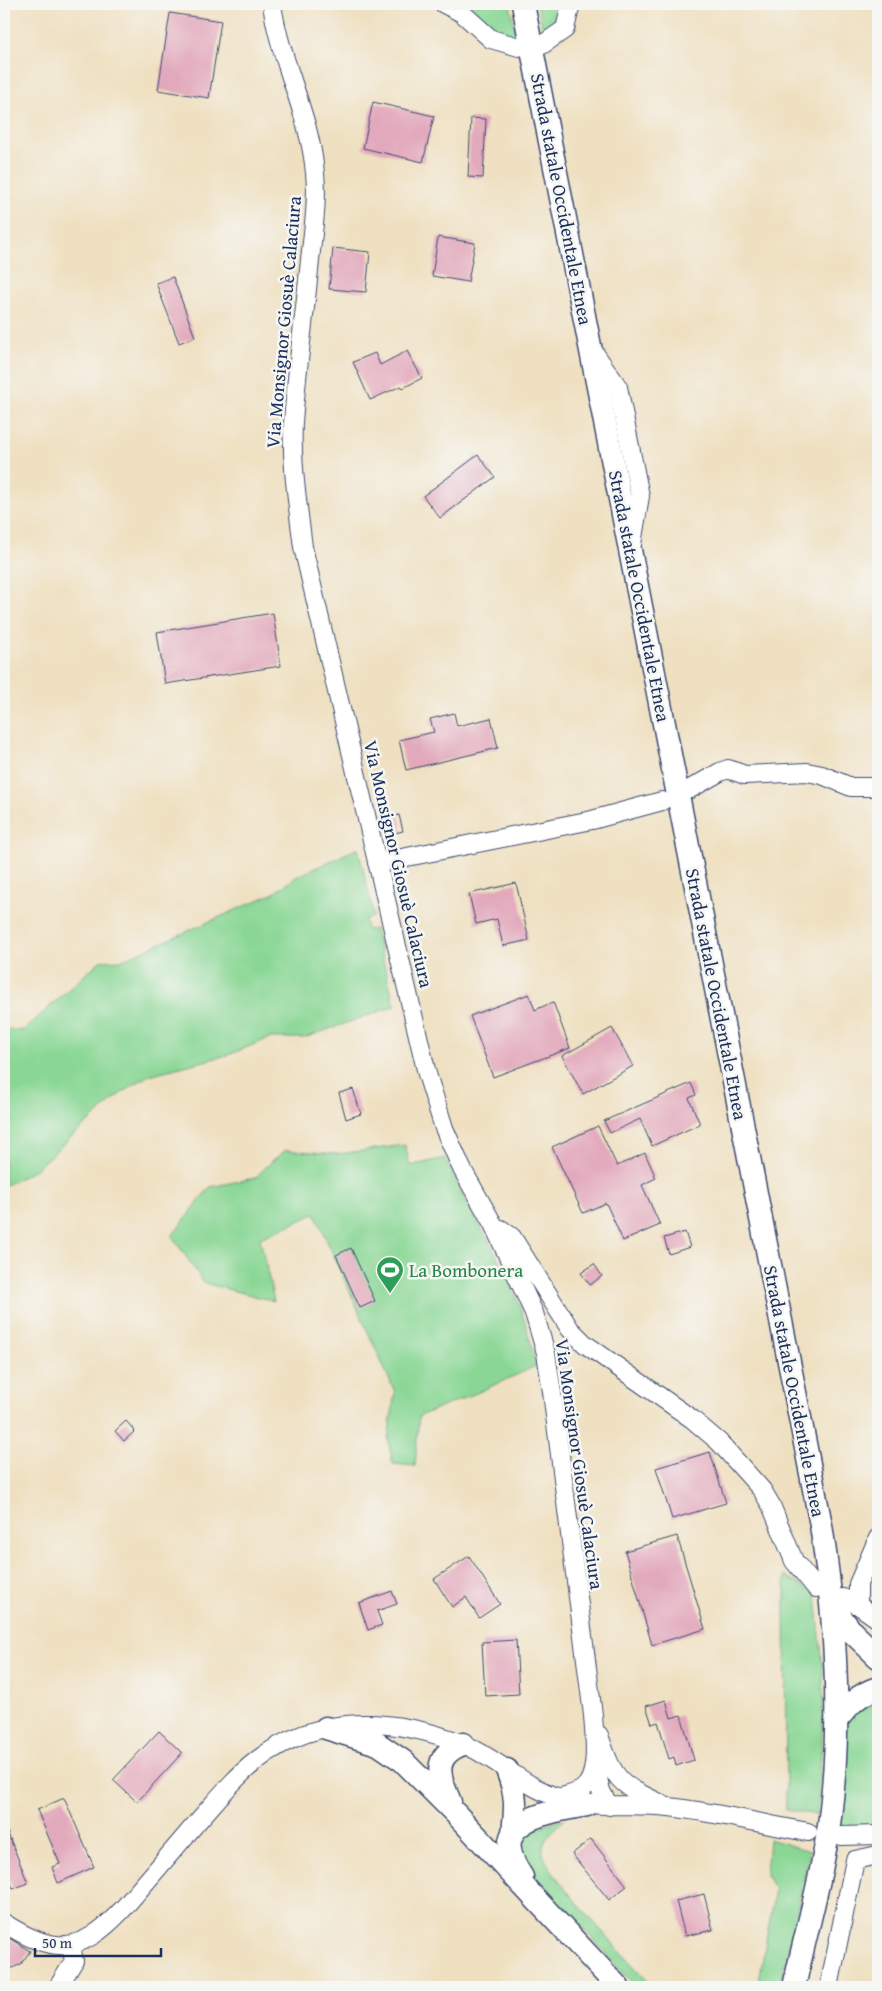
<svg xmlns="http://www.w3.org/2000/svg" width="882" height="1991" font-family="'Gentium Book Plus',serif">
	<style>
		.green { fill: #8ad795; stroke: #52837a }
		.building { fill: #e2a9bc }
		.lines { fill: none; stroke-linecap: round; stroke-linejoin: round }
		.minor-casing { stroke: #3b4a6d; stroke-width: 20 }
		.major-casing { stroke: #3b4a6d; stroke-width: 25 }
		.minor { stroke: #fff; stroke-width: 18 }
		.major { stroke: #fff; stroke-width: 22 }
		.labels { text-anchor: middle; stroke-width: 5; stroke-linejoin: round; paint-order: stroke }
		.street-label { font-size: 19px; fill: #1b2f5e; stroke: #f6f6f2 }
		.leisure-label { font-size: 19px; fill: #27864d; stroke: #f6f6f2; text-anchor: start }
	</style>
	<rect width="100%" height="100%" fill="#f6f6f2"/>
	<filter id="ink" filterUnits="userSpaceOnUse"><feTurbulence type="fractalNoise" baseFrequency=".02" numOctaves="2"/><feDisplacementMap in="SourceGraphic" scale="10" xChannelSelector="R" yChannelSelector="G"/><feConvolveMatrix kernelMatrix="1 2 1 2 8 2 1 2 1" color-interpolation-filters="sRGB"/></filter>
	<filter id="wash" filterUnits="userSpaceOnUse"><feTurbulence type="fractalNoise" baseFrequency=".0096" numOctaves="4" result="noise"/><feDisplacementMap in="SourceGraphic" scale="20" xChannelSelector="R" yChannelSelector="G"/><feGaussianBlur stdDeviation="1.12" result="paint"/><feColorMatrix in="noise" values="0 0 0 0 0 0 0 0 0 0 0 0 0 0 0 0 0 1.4 0 .05"/><feComposite in="paint" operator="in"/></filter>
	<g filter="url(#wash)">
		<rect width="100%" height="100%" fill="#efe0c1"/>
		<path class="green" d="M 459,4 L 510,4 L 517,40 L 503,35 Z
			M 537,4 L 562,4 C 559,19 557,26 544,35 Z
			M 358,848 L 374,916 L 365,920 L 367,930 L 375,929 L 395,1006 L 304,1038 L 270,1038 L 228,1055 L 149,1075 L 120,1094 L 33,1171 L 4,1186 L 4,1030 L 24,1030 L 100,961 L 122,960 L 274,893 L 296,877 Z
			M 405,1145 L 410,1166 L 445,1158 C 463,1201 490,1240 510,1282 C 522,1309 530,1337 536,1366 L 472,1395 L 419,1416 L 415,1466 L 393,1464 L 388,1440 L 395,1392 L 315,1214 L 260,1238 L 274,1301 L 204,1283 L 172,1236 L 210,1187 L 255,1178 L 272,1161 L 286,1150 L 338,1154 Z
			M 785,1576 L 816,1594 L 823,1669 L 823,1723 L 817,1815 L 786,1810 Z
			M 878,1695 L 878,1825 L 869,1827 L 839,1827 L 845,1725 L 853,1710 Z
			M 565,1819 C 556,1829 541,1839 543,1853 C 546,1874 634,1966 653,1987 L 636,1987 L 519,1858 L 518,1843 L 525,1830 Z
			M 769,1839 L 810,1851 L 780,1987 L 758,1987 L 775,1889 L 766,1875 Z"/>
		<g id="blocks">
			<path class="building" d="M 170,13 L 221,21 L 209,98 L 158,90 Z
				M 373,102 L 434,116 L 423,162 L 363,148 Z
				M 471,118 L 486,119 L 483,178 L 468,177 Z
				M 438,237 L 475,243 L 468,282 L 432,276 Z
				M 333,248 L 370,252 L 366,292 L 329,289 Z
				M 173,277 L 195,337 L 179,343 L 156,283 Z
				M 407,351 L 422,378 L 403,388 L 401,386 L 370,400 L 353,362 L 375,353 L 380,365 Z
				M 478,455 L 495,477 L 440,518 L 423,496 Z
				M 273,613 L 281,666 L 165,684 L 157,632 Z
				M 454,713 L 457,726 L 491,718 L 498,748 L 406,770 L 399,740 L 434,732 L 430,719 Z
				M 399,815 L 403,831 L 387,835 L 383,819 Z
				M 516,883 L 529,940 L 503,946 L 497,919 L 476,924 L 469,894 Z
				M 529,994 L 535,1010 L 553,1002 L 570,1048 L 493,1077 L 470,1016 Z
				M 612,1028 L 633,1066 L 583,1094 L 562,1056 Z
				M 691,1083 L 696,1095 L 689,1098 L 700,1124 L 652,1146 L 640,1119 L 610,1133 L 604,1121 Z
				M 353,1089 L 361,1114 L 346,1119 L 339,1093 Z
				M 598,1126 L 617,1166 L 645,1153 L 656,1178 L 642,1185 L 660,1225 L 623,1241 L 606,1203 L 583,1213 L 552,1147 Z
				M 685,1232 L 690,1247 L 669,1254 L 664,1238 Z
				M 351,1248 L 375,1301 L 360,1308 L 336,1255 Z
				M 594,1264 L 602,1276 L 590,1285 L 581,1273 Z
				M 126,1421 L 135,1431 L 124,1441 L 115,1431 Z
				M 710,1452 L 726,1503 L 672,1519 L 656,1468 Z
				M 677,1536 L 705,1629 L 652,1645 L 625,1551 Z
				M 469,1556 L 500,1604 L 479,1618 L 466,1597 L 452,1607 L 434,1579 Z
				M 392,1591 L 397,1604 L 377,1611 L 382,1625 L 368,1630 L 359,1603 Z
				M 516,1640 L 519,1694 L 485,1696 L 482,1642 Z
				M 666,1700 L 671,1718 L 681,1715 L 694,1760 L 676,1766 L 674,1757 L 669,1759 L 658,1722 L 652,1724 L 646,1706 Z
				M 159,1731 L 182,1753 L 137,1802 L 113,1780 Z
				M 64,1798 L 94,1867 L 58,1883 L 52,1867 L 60,1864 L 37,1810 Z
				M 4,1824 L 28,1883 L 13,1889 L 4,1866 Z
				M 591,1839 L 627,1886 L 609,1900 L 572,1854 Z
				M 704,1894 L 713,1930 L 685,1936 L 676,1901 Z
				M 4,1935 L 30,1951 L 21,1964 L 4,1972 Z"/>
		</g>
	</g>
	<g filter="url(#ink)">
		<use href="#blocks" fill-opacity="0" stroke="#3b4a6d" stroke-width="1"/>
		<g class="lines">
			<g class="minor-casing">
				<path id="minor" d="M 272,4 C 280,62 310,114 315,173 C 318,201 313,231 310,260 C 305,314 297,368 293,422 C 291,464 298,506 303,547 L 427,1074 L 444,1128 L 462,1169 L 493,1224 L 534,1313 L 546,1353 L 552,1392 L 593,1715 C 594,1735 601,1778 581,1790 C 575,1794 566,1795 559,1798
					M 444,4 L 462,13 L 491,39 L 519,47
					M 542,45 L 565,29 L 571,4
					M 593,351 L 618,387 L 640,496 L 632,544
					M 690,789 L 720,772 L 728,769 L 745,775 L 807,772 L 822,775 L 851,787 L 878,787
					M 377,863 L 592,820 L 662,801
					M 501,1229 L 512,1237 L 570,1329 L 585,1344 L 692,1419 L 719,1442 L 762,1490 L 771,1505 L 794,1561 L 816,1588
					M 843,1598 L 858,1605 L 878,1619
					M 858,1605 L 858,1584 L 878,1538
					M 599,1735 C 614,1781 619,1784 662,1804
					M 595,1765 L 601,1791 L 609,1806
					M 841,1836 L 878,1835
					M 4,1923 C 55,1955 80,1954 122,1910 C 148,1880 173,1850 199,1820 C 217,1800 234,1778 256,1761 C 317,1713 391,1717 461,1743 C 496,1757 523,1787 560,1798 C 596,1809 632,1803 669,1807 C 715,1812 762,1824 808,1832
					M 58,1987 L 74,1961 L 71,1946
					M 829,1987 L 855,1860 L 878,1855"/>
			</g>
			<g class="major-casing">
				<path id="major" d="M 523,4 L 821,1525 C 836,1621 842,1720 830,1817 C 823,1874 806,1931 794,1987
					M 831,1604 L 852,1632 L 878,1657
					M 836,1721 C 848,1706 858,1694 878,1688
					M 326,1728 L 378,1744 L 403,1761 L 456,1814 L 618,1987
					M 507,1770 C 517,1795 516,1806 513,1833
					M 450,1802 C 439,1777 431,1756 463,1744
					M 522,1877 C 519,1872 515,1866 513,1860 C 494,1816 559,1811 587,1805"/>
			</g>
			<use href="#minor" class="minor"/>
			<use href="#major" class="major"/>
		</g>
	</g>
	<defs>
		<g id="stadium-pin" transform="scale(1.4375)"><path d="M0 17L-7.5 6A9.5 9.5 0 1 1 7.5 6Z" fill="#2e9e5b" stroke="#f6f6f2"/><path d="M0-5a6.5 5 0 1 0 0 10a6.5 5 0 1 0 0-10ZM-3.5-1.8h7v3.6h-7Z" fill="#fff"/></g>
	</defs>
	<g fill-rule="evenodd">
		<use href="#stadium-pin" x="390" y="1270"/>
	</g>
	<g class="labels">
		<g class="street-label">
			<text transform="translate(562 199) rotate(79)" y="7">Strada statale Occidentale Etnea</text>
			<text transform="translate(283 322) rotate(-85)" y="7">Via Monsignor Giosuè Calaciura</text>
			<text transform="translate(640 596) rotate(79)" y="7">Strada statale Occidentale Etnea</text>
			<text transform="translate(399 864) rotate(77)" y="7">Via Monsignor Giosuè Calaciura</text>
			<text transform="translate(717 994) rotate(79)" y="7">Strada statale Occidentale Etnea</text>
			<text transform="translate(795 1391) rotate(79)" y="7">Strada statale Occidentale Etnea</text>
			<text transform="translate(580 1464) rotate(82)" y="7">Via Monsignor Giosuè Calaciura</text>
		</g>
		<g class="leisure-label">
			<text x="409" y="1277">La Bombonera</text>
		</g>
	</g>
	<rect width="882" height="1991" fill="none" stroke="#f6f6f2" stroke-width="20"/>
	<path d="M35 1948v8h126v-8" fill="none" stroke="#1b2f5e" stroke-width="2.5"/>
	<text x="42" y="1948" font-size="15" fill="#1b2f5e" stroke="#f6f6f2" stroke-width="4" paint-order="stroke">50 m</text>
</svg>
